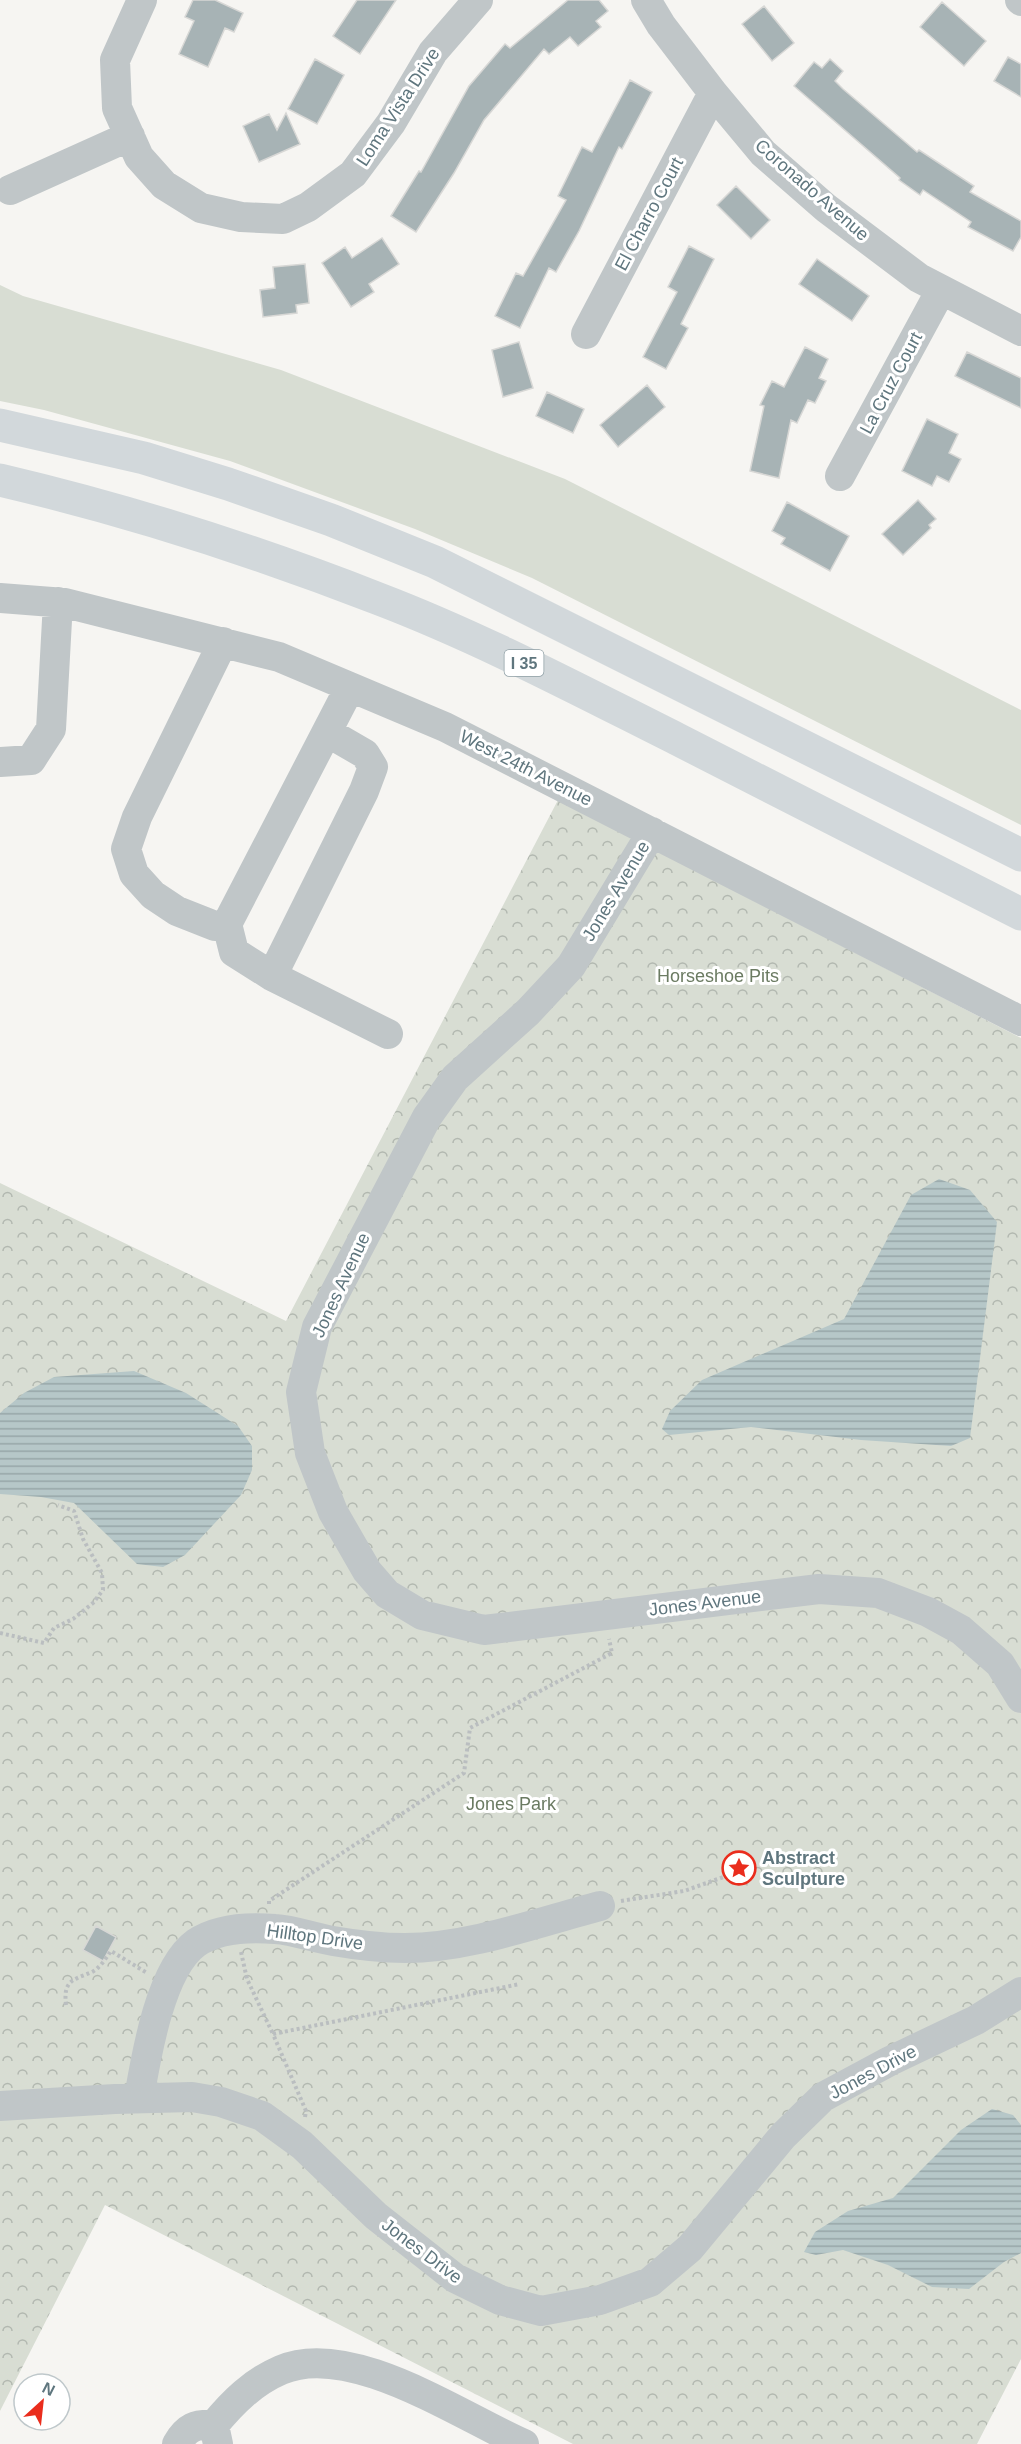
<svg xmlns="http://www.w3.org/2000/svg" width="1021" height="2444" font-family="Helvetica,sans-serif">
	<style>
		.grass { fill: #d8ddd3 }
		.park { fill: url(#park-crowns) }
		.water { fill: url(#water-rules) }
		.building { fill: #a7b3b5; stroke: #d7d7d5; stroke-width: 1.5 }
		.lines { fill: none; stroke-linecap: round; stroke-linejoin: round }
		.path { stroke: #babec0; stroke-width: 4; stroke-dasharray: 3 3; stroke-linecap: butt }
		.minor { stroke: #c0c6c8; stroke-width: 30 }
		.highway { stroke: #d2d8db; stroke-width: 33 }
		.labels { text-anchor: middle; stroke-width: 6; stroke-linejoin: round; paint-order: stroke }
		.shield { fill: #fff; stroke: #8f9fa5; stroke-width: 1.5 }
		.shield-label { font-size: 16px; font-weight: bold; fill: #5f767e }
		.street-label { font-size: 18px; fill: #5f767e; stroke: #fff }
		.park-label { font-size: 18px; fill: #6b7b62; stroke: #fff }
		.poi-label { font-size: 18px; font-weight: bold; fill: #5f767e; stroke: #fff; text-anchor: start }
	</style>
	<defs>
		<pattern id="park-crowns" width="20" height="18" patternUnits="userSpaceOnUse" patternTransform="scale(1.5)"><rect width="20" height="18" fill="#d8ddd3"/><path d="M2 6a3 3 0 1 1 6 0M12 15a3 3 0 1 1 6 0" fill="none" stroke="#b2b8b0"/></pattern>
		<pattern id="water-rules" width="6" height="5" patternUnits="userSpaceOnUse" patternTransform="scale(1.5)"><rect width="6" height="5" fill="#b6c7c8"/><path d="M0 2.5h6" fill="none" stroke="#97a6a8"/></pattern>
	</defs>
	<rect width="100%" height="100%" fill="#f6f5f2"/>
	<path class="grass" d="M 0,285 L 23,296 L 281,370 L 565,479 L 1021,710 L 1021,825 L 532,578 L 415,529 L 230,461 L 44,410 L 0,401 Z"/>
	<path class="park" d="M 558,800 L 1021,1038 L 1021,2359 L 977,2444 L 573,2444 L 105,2205 L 0,2411 L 0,1183 L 286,1321 Z"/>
	<path class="water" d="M 939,1179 L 970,1190 L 997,1222 L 970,1438 L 951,1446 L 861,1440 L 751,1427 L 669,1435 L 662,1429 L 670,1411 L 702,1380 L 844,1319 L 911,1195 Z
		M 134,1371 L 186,1393 L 238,1426 L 252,1446 L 252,1470 L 241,1495 L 185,1555 L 163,1567 L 137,1564 L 74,1503 L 41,1497 L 0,1494 L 0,1413 L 24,1393 L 54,1377 Z
		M 992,2109 L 1013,2115 L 1021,2125 L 1021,2253 L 1004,2262 L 969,2289 L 932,2287 L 888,2265 L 843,2250 L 816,2255 L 804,2252 L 815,2232 L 848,2211 L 893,2198 L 961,2130 Z"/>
	<path class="building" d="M 193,0 L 215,0 L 243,13 L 234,32 L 225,28 L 208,67 L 179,54 L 194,21 L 185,17 Z
		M 357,0 L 396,0 L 360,54 L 333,36 Z
		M 568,0 L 599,0 L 608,11 L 596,21 L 601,27 L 578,46 L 570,37 L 549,54 L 544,49 L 484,120 L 454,173 L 416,232 L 391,216 L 419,171 L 421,172 L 469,86 L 505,44 L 510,48 Z
		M 942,2 L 986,41 L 964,66 L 920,27 Z
		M 764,6 L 794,43 L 772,61 L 742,24 Z
		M 1008,57 L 1021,64 L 1021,97 L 994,81 Z
		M 315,59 L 344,75 L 317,124 L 288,109 Z
		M 830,59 L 843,71 L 835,81 L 843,89 L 917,152 L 919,150 L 974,186 L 970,192 L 1021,221 L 1021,237 L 1013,251 L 968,227 L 971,222 L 923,190 L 920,195 L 899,180 L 900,178 L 794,86 L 814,62 L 822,68 Z
		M 630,80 L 652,92 L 622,149 L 619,147 L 579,231 L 556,272 L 549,268 L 520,328 L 495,316 L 516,273 L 523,276 L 566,200 L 558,196 L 582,147 L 592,152 Z
		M 286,113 L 300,144 L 259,162 L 243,126 L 269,114 L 277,130 Z
		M 736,186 L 770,220 L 751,239 L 717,205 Z
		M 382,238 L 399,264 L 369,284 L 374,292 L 351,307 L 322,263 L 345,247 L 352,258 Z
		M 689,246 L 714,259 L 681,324 L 688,328 L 666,369 L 643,357 L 677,292 L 668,287 Z
		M 817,259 L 869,296 L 852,321 L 799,284 Z
		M 305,264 L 309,303 L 296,305 L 297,313 L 263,317 L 260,290 L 275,288 L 273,267 Z
		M 519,342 L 533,388 L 503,397 L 492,350 Z
		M 805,347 L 828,359 L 819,378 L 826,381 L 815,403 L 808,400 L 797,423 L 791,420 L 779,478 L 750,471 L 764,406 L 760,405 L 772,381 L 784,387 Z
		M 967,352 L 1021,378 L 1021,408 L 955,376 Z
		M 647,385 L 665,407 L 618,447 L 600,425 Z
		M 547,392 L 584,409 L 573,433 L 536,416 Z
		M 927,419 L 958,434 L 949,453 L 961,459 L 949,482 L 937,476 L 932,486 L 902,471 Z
		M 918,500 L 936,519 L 929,525 L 931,528 L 903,555 L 882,534 Z
		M 787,502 L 849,536 L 830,571 L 781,544 L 785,538 L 772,531 Z
		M 96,1926 L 116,1937 L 103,1961 L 83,1950 Z"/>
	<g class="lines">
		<path class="path" d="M 0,1633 L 44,1643 L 54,1628 L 73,1619 L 93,1603 L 103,1590 L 102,1573 L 83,1539 L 74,1511 L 58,1505
			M 621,1901 L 684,1891 L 732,1874
			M 269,1904 L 269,1901 L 464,1773 L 470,1728 L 612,1653 L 609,1639
			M 241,1952 L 247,1979 L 273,2034
			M 66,2005 C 63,1980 73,1980 92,1972 C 100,1968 106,1958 111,1951 L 147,1973
			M 305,2117 L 306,2111 L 273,2034 L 520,1984"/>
		<path class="minor" d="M 142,0 L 115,60 L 117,108 L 139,157 L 164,185 L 201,208 L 241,217 L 283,219 L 308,207 L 353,174 L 391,123 L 433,52 L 478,0
			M 646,0 L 661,25 L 713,93 L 763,153 L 826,208 L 919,278 L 1021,331
			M 1020,0 L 1021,1
			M 10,190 L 130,136
			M 586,334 L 713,93
			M 840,476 L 941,290
			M 0,598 L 65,603 L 279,657 L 445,727 L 1021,1021
			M 223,642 L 137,817 L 126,849 L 134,874 L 153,895 L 177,911 L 215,926 L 227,924
			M 350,687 L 227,924 L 234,952 L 272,976 L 388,1034
			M 0,762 L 31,760 L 51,729 L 58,602
			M 652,832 L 571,966 L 528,1012 L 455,1078 L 427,1117 L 317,1327 L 301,1392 L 310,1453 L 333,1512 L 367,1571 L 387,1594 L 422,1615 L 484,1630 L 819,1589 L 878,1593 L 928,1612 L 961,1630 L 1000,1664 L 1021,1698
			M 272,976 L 364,791 L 373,767 L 365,754 L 327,732
			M 139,2098 C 146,2057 160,1969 196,1943 C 218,1928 250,1927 275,1929 C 294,1930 314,1938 333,1941 C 356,1945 382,1948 405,1948 C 469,1948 539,1922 600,1906
			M 0,2106 L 115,2099 L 192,2097 L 221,2102 L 262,2116 L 302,2145 L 376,2216 L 455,2278 L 500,2300 L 541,2311 L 600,2300 L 650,2282 L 690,2248 L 783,2136 L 823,2097 L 890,2061 L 976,2020 L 1021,1992
			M 214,2425 C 233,2402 253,2382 281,2370 C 350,2340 460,2416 524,2444
			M 177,2444 C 187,2427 195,2424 214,2425 L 218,2444"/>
		<path class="highway" d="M 0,425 L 144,458 L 228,484 L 331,520 L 435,562 L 1021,855
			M 0,480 C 128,510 256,551 379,599 C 481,638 579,690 677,739 C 792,798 906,856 1021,914"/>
	</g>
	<defs>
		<g id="sight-ring" transform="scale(1.725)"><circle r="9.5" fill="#fff" stroke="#ea2d1d" stroke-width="1.5"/><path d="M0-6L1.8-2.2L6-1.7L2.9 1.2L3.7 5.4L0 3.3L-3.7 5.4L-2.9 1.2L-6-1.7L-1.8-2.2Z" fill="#ea2d1d"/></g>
	</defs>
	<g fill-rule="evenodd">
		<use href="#sight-ring" x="739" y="1868"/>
	</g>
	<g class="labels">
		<rect class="shield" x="504.5" y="650" width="39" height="26" rx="4.5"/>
		<g class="shield-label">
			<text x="524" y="669">I 35</text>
		</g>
		<g class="street-label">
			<text transform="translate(398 107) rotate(-57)" y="6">Loma Vista Drive</text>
			<text transform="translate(812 190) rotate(41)" y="6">Coronado Avenue</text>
			<text transform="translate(649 214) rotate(-62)" y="6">El Charro Court</text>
			<text transform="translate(891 383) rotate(-62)" y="6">La Cruz Court</text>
			<text transform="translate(526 768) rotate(27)" y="6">West 24th Avenue</text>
			<text transform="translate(616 891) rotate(-59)" y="6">Jones Avenue</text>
			<text transform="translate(341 1285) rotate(-65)" y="6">Jones Avenue</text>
			<text transform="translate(705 1603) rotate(-7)" y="6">Jones Avenue</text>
			<text transform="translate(315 1937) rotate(8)" y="6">Hilltop Drive</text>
			<text transform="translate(873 2072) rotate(-28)" y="6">Jones Drive</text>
			<text transform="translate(422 2251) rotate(37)" y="6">Jones Drive</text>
		</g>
		<g class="park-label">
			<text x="718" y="982">Horseshoe Pits</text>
			<text x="511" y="1810">Jones Park</text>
		</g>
		<g class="poi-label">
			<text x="762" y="1864">Abstract<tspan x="762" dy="21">Sculpture</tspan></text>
		</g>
	</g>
	<g transform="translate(42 2402) rotate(27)"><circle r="28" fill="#ffffff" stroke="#bfc8cb" stroke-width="1.5"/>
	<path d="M0-4.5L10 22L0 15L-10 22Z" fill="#ea2d1d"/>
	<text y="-9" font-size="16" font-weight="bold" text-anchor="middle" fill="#5f767e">N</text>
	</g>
</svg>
